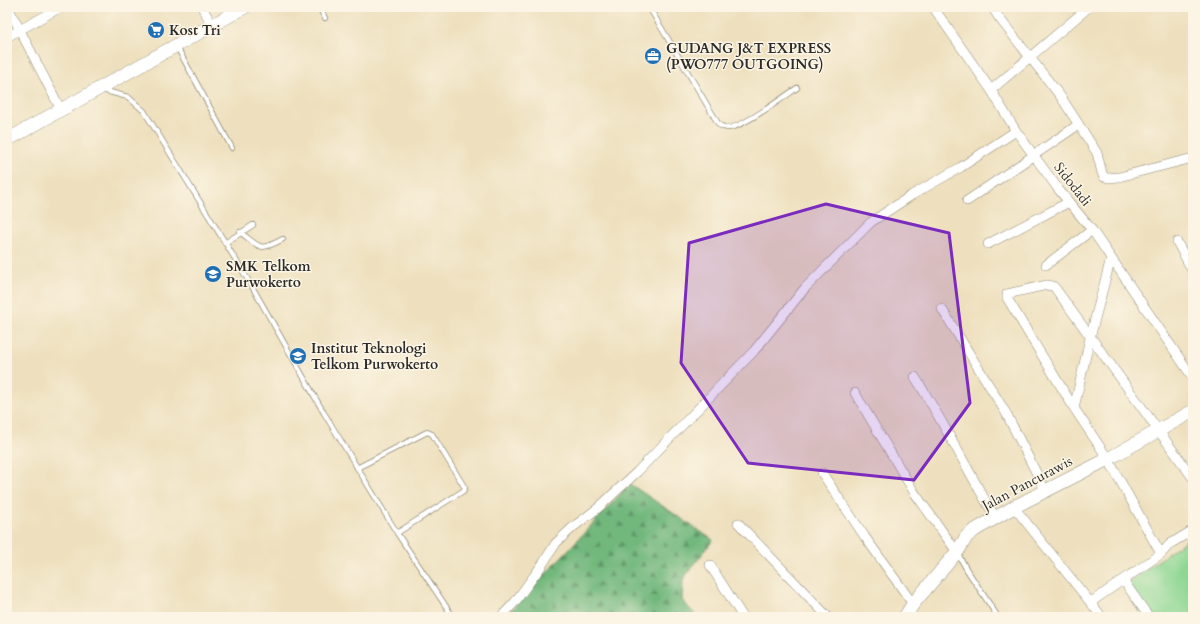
<svg xmlns="http://www.w3.org/2000/svg" width="1200" height="624" font-family="Cardo,serif">
	<style>
		.grass { fill: #8ed793; stroke: #5c815f }
		.forest { fill: url(#forest-firs); stroke: #4e7254 }
		.lines { fill: none; stroke-linecap: round; stroke-linejoin: round }
		.lane-casing { stroke: #8c8674; stroke-width: 6 }
		.street-casing { stroke: #8c8674; stroke-width: 10 }
		.secondary-casing { stroke: #8c8674; stroke-width: 14 }
		.lane { stroke: #fff; stroke-width: 4.5 }
		.street { stroke: #fff; stroke-width: 9 }
		.secondary { stroke: #fff; stroke-width: 13 }
		.marked { fill: #7b2cbf; fill-opacity: 0.2; stroke: #7b2cbf; stroke-width: 3; stroke-linejoin: round }
		.labels { text-anchor: middle; stroke-width: 3; stroke-linejoin: round; paint-order: stroke }
		.poi-label { font-size: 14px; font-weight: bold; fill: #2b2b2b; stroke: #fcf5e5; text-anchor: start }
		.street-label { font-size: 14px; fill: #2b2b2b; stroke: #fcf5e5 }
	</style>
	<defs>
		<pattern id="forest-firs" width="22" height="20" patternUnits="userSpaceOnUse"><rect width="22" height="20" fill="#72b87d"/><path d="M5 1l3.5 6h-7zM16 11l3.5 6h-7z" fill="#5e9667"/></pattern>
	</defs>
	<rect width="100%" height="100%" fill="#fcf5e5"/>
	<filter id="ink" filterUnits="userSpaceOnUse"><feTurbulence type="fractalNoise" baseFrequency=".025" numOctaves="2"/><feDisplacementMap in="SourceGraphic" scale="8" xChannelSelector="R" yChannelSelector="G"/><feConvolveMatrix kernelMatrix="1 2 1 2 8 2 1 2 1" color-interpolation-filters="sRGB"/></filter>
	<filter id="wash" filterUnits="userSpaceOnUse"><feTurbulence type="fractalNoise" baseFrequency=".012" numOctaves="4" result="noise"/><feDisplacementMap in="SourceGraphic" scale="16" xChannelSelector="R" yChannelSelector="G"/><feGaussianBlur stdDeviation="0.9" result="paint"/><feColorMatrix in="noise" values="0 0 0 0 0 0 0 0 0 0 0 0 0 0 0 0 0 1.4 0 .05"/><feComposite in="paint" operator="in"/></filter>
	<g filter="url(#wash)">
		<rect width="100%" height="100%" fill="#eee0be"/>
		<path class="grass" d="M 1193,535 L 1193,617 L 1146,617 L 1124,586 Z"/>
		<path class="forest" d="M 630,484 L 713,540 L 683,579 L 682,600 L 697,617 L 505,617 Z"/>
	</g>
	<g filter="url(#ink)">
		<g class="lines">
			<g class="lane-casing">
				<path id="lane" d="M 319,7 L 325,18
					M 649,7 L 719,125 C 722,126 725,128 728,128 C 742,128 784,97 797,88
					M 177,47 L 232,148
					M 102,90 L 128,97 L 144,111 L 250,283 L 324,413 L 397,533 L 453,617
					M 240,232 C 261,248 259,252 283,239
					M 225,243 L 253,225
					M 357,468 L 427,432 L 432,434 L 465,488 L 463,491 L 397,533
					M 958,554 L 967,570 L 998,617"/>
			</g>
			<g class="street-casing">
				<path id="street" d="M 8,7 L 61,110
					M 202,7 L 212,25
					M 933,7 L 991,90 L 1016,131 L 1059,190 L 1092,230 L 1193,378
					M 992,7 L 1000,19 L 1061,97 L 1097,153 L 1102,173 L 1104,177 L 1108,178 L 1119,177 L 1193,158
					M 7,37 L 61,7
					M 991,90 L 1089,7
					M 967,201 L 1078,125
					M 1177,242 L 1193,272
					M 988,244 L 1069,202
					M 1046,265 L 1092,230
					M 942,309 L 1006,413 L 1045,490
					M 915,377 C 944,423 968,471 995,517
					M 855,393 L 914,492 L 957,552
					M 1074,408 L 1090,338 L 1111,258
					M 822,473 L 865,537 L 913,604
					M 1014,507 L 1102,617
					M 738,523 L 828,617
					M 1161,554 L 1108,459 L 1074,408 L 1007,298 L 1007,294 L 1047,285 L 1053,286 L 1055,288 L 1193,478
					M 710,565 L 743,617
					M 1123,580 L 1149,617
					M 1091,602 L 1161,554 L 1170,544 L 1193,530
					M 501,617 L 515,602 L 542,565 L 556,543 L 572,528 L 598,508 L 637,472 L 754,351 L 805,288 L 871,222 L 912,195 L 961,167 L 1016,131"/>
			</g>
			<g class="secondary-casing">
				<path id="secondary" d="M 7,140 L 245,7
					M 905,617 L 913,604 L 957,552 L 967,536 L 975,530 L 1014,507 L 1108,459 L 1193,411"/>
			</g>
			<use href="#lane" class="lane"/>
			<use href="#street" class="street"/>
			<use href="#secondary" class="secondary"/>
		</g>
	</g>
	<path class="marked" d="M 826,204 L 949,233 L 970,403 L 914,480 L 748,463 L 681,363 L 689,243 Z"/>
	<defs>
		<g id="supermarket-disc" transform="scale(0.9)"><circle r="9.5" fill="#1f6fb2" stroke="#fcf5e5"/><path d="M-6-5.5h2.5l.6 2H6L4.5 2H-2.5L-4.4-4H-6ZM-1.5 3.2a1.3 1.3 0 1 0 .1 0ZM3 3.2a1.3 1.3 0 1 0 .1 0Z" fill="#fff"/></g>
		<g id="office-disc" transform="scale(0.9)"><circle r="9.5" fill="#1f6fb2" stroke="#fcf5e5"/><path d="M-6-3h4V-5.5h4V-3h4V5H-6ZM-1-4.5V-3h2v-1.5ZM-6 0V1H6V0Z" fill="#fff"/></g>
		<g id="school-disc" transform="scale(0.9)"><circle r="9.5" fill="#1f6fb2" stroke="#fcf5e5"/><path d="M0-5L7-2L0 1L-7-2ZM-4 1L0 2.5L4 1V4Q0 6-4 4Z" fill="#fff"/></g>
	</defs>
	<g fill-rule="evenodd">
		<use href="#supermarket-disc" x="156" y="30"/>
		<use href="#office-disc" x="653" y="56"/>
		<use href="#school-disc" x="213" y="274"/>
		<use href="#school-disc" x="298" y="356"/>
	</g>
	<g class="labels">
		<g class="poi-label">
			<text x="169" y="35">Kost Tri</text>
			<text x="666" y="53">GUDANG J&amp;T EXPRESS<tspan x="666" dy="16">(PWO777 OUTGOING)</tspan></text>
			<text x="226" y="271">SMK Telkom<tspan x="226" dy="16">Purwokerto</tspan></text>
			<text x="311" y="353">Institut Teknologi<tspan x="311" dy="16">Telkom Purwokerto</tspan></text>
		</g>
		<g class="street-label">
			<text transform="translate(1073 184) rotate(52)" y="5">Sidodadi</text>
			<text transform="translate(1027 483) rotate(-28)" y="5">Jalan Pancurawis</text>
		</g>
	</g>
	<rect width="1200" height="624" fill="none" stroke="#fcf5e5" stroke-width="24"/>
</svg>
